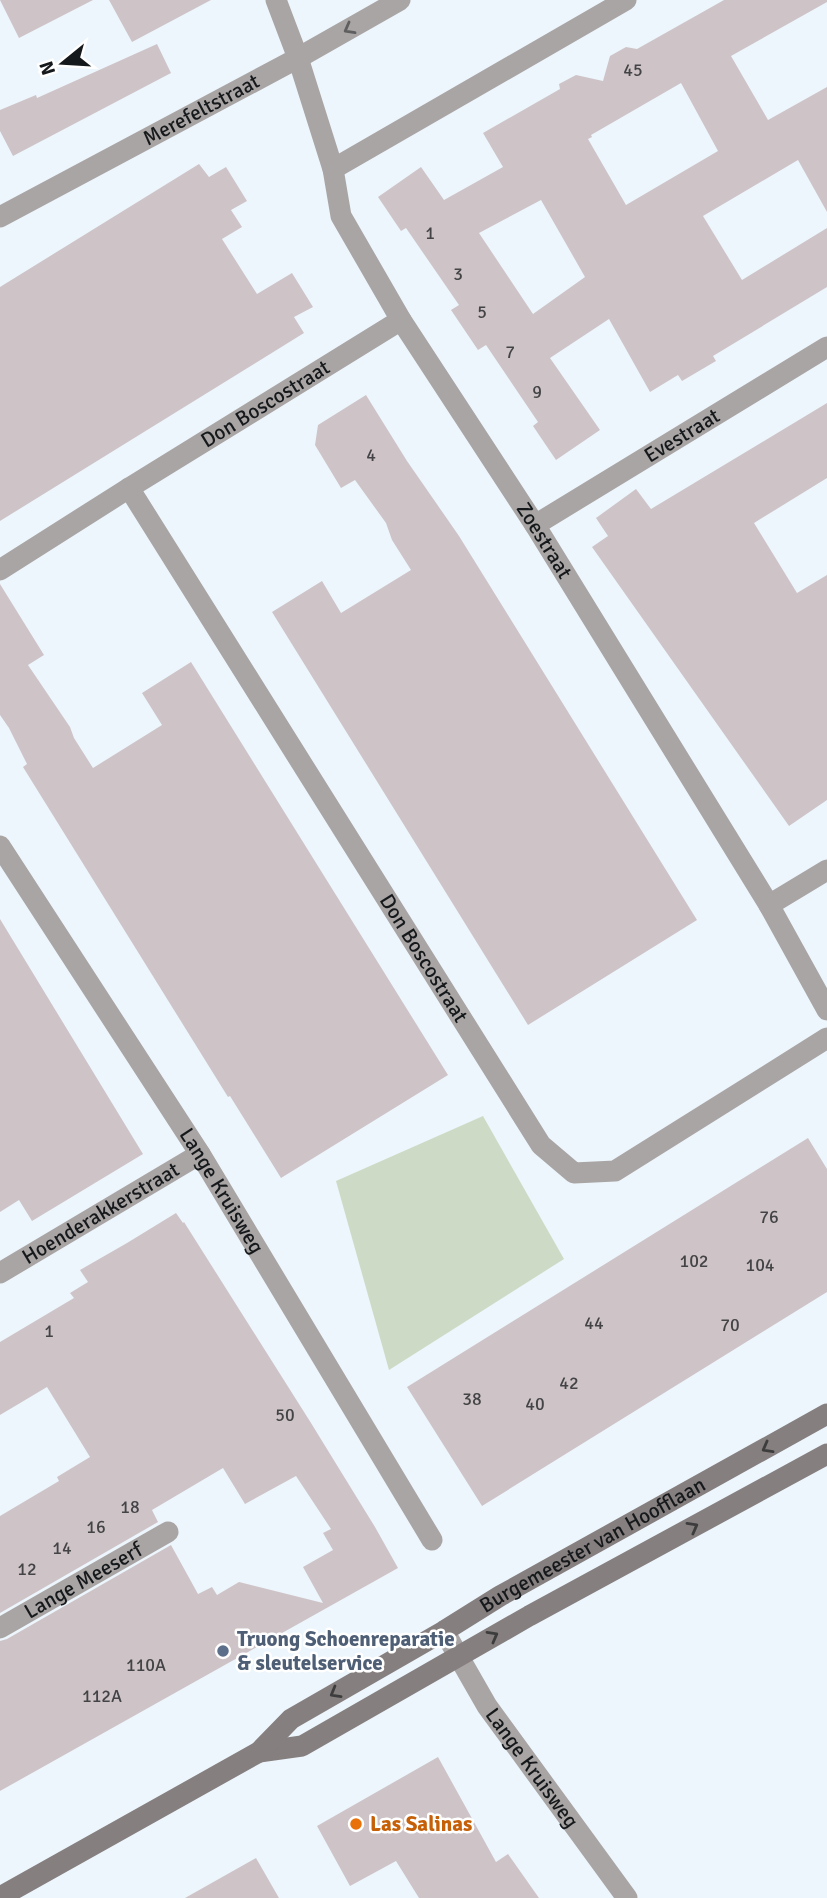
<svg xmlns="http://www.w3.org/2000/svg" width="827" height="1898" font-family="Signika,sans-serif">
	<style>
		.green { fill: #cddbc6 }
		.building { fill: #cec4c8; fill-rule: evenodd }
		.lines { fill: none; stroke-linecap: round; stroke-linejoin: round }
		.service { stroke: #aaa5a5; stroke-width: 21 }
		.minor { stroke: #aaa5a5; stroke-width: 21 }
		.secondary { stroke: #867f7f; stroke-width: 21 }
		.oneway { stroke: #605f60 }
		.oneway2 { stroke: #3d3d3e }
		.service-dot { fill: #5c6f8a; stroke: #fff; stroke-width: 2.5 }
		.food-dot { fill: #e8710a; stroke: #fff; stroke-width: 2.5 }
		.labels { text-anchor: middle; stroke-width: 5; stroke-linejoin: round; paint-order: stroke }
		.number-label { font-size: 18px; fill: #444446 }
		.street-label { font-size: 21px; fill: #16191b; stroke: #fff }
		.service-label { font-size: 21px; font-weight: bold; fill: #4e5e75; stroke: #fff; text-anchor: start }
		.food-label { font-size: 21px; font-weight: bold; fill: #c56008; stroke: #fff; text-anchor: start }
	</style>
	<rect width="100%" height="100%" fill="#edf6fc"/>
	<path class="green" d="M 483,1116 L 564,1259 L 389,1370 L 336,1181 Z"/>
	<path class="building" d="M 0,0 L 93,0 L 19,38 Z
		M 109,0 L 211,0 L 132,42 Z
		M 724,0 L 827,0 L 827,2 L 731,56 L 768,120 L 827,87 L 827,212 L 798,160 L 703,216 L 742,280 L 827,228 L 827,287 L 713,356 L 716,361 L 682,381 L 678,375 L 650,392 L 609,319 L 550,358 L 600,430 L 556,460 L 533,426 L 538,422 L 513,385 L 486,345 L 478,350 L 451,310 L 459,305 L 406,228 L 401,231 L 378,197 L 421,167 L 444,200 L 503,167 L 483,133 L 560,89 L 559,84 L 576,75 L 603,81 L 610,56 L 626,47 L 637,49 ZM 681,83 L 718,151 L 626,205 L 588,139 L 592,137 L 591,135 ZM 541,200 L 585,277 L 533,314 L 479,233 Z
		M 157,44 L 171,73 L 13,156 L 0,131 L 0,110 L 36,95 L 37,98 Z
		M 199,164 L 209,177 L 226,167 L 247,201 L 231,210 L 242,227 L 222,239 L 257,294 L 292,273 L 313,307 L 294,317 L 304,333 L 0,521 L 0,287 Z
		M 366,395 L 407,461 L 459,536 L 697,920 L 528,1025 L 272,612 L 322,581 L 341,613 L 411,570 L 392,540 L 386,523 L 355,480 L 341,488 L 315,445 L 318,425 Z
		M 827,403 L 827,478 L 754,523 L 797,593 L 827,575 L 827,800 L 789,826 L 592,547 L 608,536 L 596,518 L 636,489 L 651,509 Z
		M 0,584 L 44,655 L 28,665 L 70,727 L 74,738 L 93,768 L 162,725 L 142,693 L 191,662 L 448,1075 L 281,1178 L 230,1096 L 228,1097 L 23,767 L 27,764 L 9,728 L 0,715 Z
		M 0,919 L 143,1154 L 32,1221 L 19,1200 L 0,1212 Z
		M 808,1138 L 827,1169 L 827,1292 L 482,1506 L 407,1387 Z
		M 176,1213 L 183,1223 L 184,1222 L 311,1423 L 375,1527 L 398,1568 L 0,1791 L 0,1641 L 7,1639 L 171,1545 L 198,1594 L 212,1587 L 217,1595 L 239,1582 L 323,1603 L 303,1567 L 333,1550 L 323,1533 L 331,1529 L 296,1476 L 245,1504 L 223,1468 L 152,1510 L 158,1522 L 0,1613 L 0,1516 L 59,1481 L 57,1477 L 90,1457 L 47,1387 L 0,1415 L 0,1342 L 74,1298 L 70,1293 L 88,1282 L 80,1270 L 127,1243 Z
		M 438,1757 L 496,1862 L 508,1854 L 539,1898 L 419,1898 L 396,1861 L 350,1886 L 317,1826 Z
		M 256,1858 L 279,1898 L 185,1898 Z"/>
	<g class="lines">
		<path class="service" id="s1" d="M 0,1628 L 168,1532"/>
		<g class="minor">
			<path id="s2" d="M 276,0 L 298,58 L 333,169 L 341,216 L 401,320 L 535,525 L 769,905 L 827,1010"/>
			<path d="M 333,169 L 626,0"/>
			<path id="s3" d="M 0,217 L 298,58 L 400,0"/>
			<path id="s4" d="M 129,488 L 541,1145 L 574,1173 L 615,1171 L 827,1038"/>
			<path id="s5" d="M 535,525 L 827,347"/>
			<path id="s6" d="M 0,570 L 129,488 L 401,320"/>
			<path id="s7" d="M 0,846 L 200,1154 L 432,1540"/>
			<path d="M 769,905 L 827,870"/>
			<path id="s8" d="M 0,1273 L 200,1154"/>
			<path id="s9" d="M 444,1631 L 487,1706 L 627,1898"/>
		</g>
		<g class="secondary">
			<path d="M 259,1752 L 302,1746 L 529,1616 L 827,1454"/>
			<path id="s10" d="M 0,1897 L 259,1752 L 291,1719 L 444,1631 L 500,1596 L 827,1414"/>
		</g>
	</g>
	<defs><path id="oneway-chevron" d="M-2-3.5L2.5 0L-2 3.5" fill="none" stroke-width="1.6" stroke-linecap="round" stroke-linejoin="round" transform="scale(1.75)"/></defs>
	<use class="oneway" href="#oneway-chevron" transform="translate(349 29) rotate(151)"/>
	<g class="oneway2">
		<use href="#oneway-chevron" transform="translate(767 1448) rotate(151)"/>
		<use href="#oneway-chevron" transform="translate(693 1527) rotate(-29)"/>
		<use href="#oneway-chevron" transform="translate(493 1636) rotate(-29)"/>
		<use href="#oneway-chevron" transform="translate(335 1693) rotate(150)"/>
	</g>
	<circle class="service-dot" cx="223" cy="1651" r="7"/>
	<circle class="food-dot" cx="356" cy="1824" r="7"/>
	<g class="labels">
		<g class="number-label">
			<text x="633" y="76">45</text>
			<text x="430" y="239">1</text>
			<text x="458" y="280">3</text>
			<text x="482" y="318">5</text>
			<text x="510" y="358">7</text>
			<text x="537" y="398">9</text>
			<text x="371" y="461">4</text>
			<text x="769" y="1223">76</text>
			<text x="694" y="1267">102</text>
			<text x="760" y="1271">104</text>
			<text x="594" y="1329">44</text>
			<text x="730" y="1331">70</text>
			<text x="49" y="1337">1</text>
			<text x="569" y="1389">42</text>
			<text x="472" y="1405">38</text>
			<text x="535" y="1410">40</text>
			<text x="285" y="1421">50</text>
			<text x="130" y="1513">18</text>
			<text x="96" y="1533">16</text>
			<text x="62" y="1554">14</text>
			<text x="27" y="1575">12</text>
			<text x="146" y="1671">110A</text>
			<text x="102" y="1702">112A</text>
		</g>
		<g class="street-label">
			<text dy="7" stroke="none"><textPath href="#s3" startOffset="228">Merefeltstraat</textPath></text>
			<text dy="7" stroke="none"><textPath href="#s6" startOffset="313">Don Boscostraat</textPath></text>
			<text dy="7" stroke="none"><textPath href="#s5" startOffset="172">Evestraat</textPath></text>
			<text dy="7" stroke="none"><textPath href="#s2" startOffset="609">Zoestraat</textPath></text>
			<text dy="7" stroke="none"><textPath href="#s4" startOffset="555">Don Boscostraat</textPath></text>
			<text dy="7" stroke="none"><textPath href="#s7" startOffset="410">Lange Kruisweg</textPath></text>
			<text dy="7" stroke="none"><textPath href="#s8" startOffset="117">Hoenderakkerstraat</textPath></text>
			<text dy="7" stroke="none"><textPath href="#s10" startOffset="691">Burgemeester van Hoofflaan</textPath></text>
			<text dy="7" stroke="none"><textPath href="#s1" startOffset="96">Lange Meeserf</textPath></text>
			<text dy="7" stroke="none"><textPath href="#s9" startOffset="163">Lange Kruisweg</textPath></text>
		</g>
		<g class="service-label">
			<text x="237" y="1646">Truong Schoenreparatie<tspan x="237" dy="24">&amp; sleutelservice</tspan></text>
		</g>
		<g class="food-label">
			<text x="370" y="1831">Las Salinas</text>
		</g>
	</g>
	<g transform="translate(63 63) rotate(252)" stroke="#ffffff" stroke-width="5" paint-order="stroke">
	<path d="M0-5L12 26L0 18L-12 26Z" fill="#16191b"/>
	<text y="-10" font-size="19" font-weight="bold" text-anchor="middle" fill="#16191b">N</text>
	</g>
</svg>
